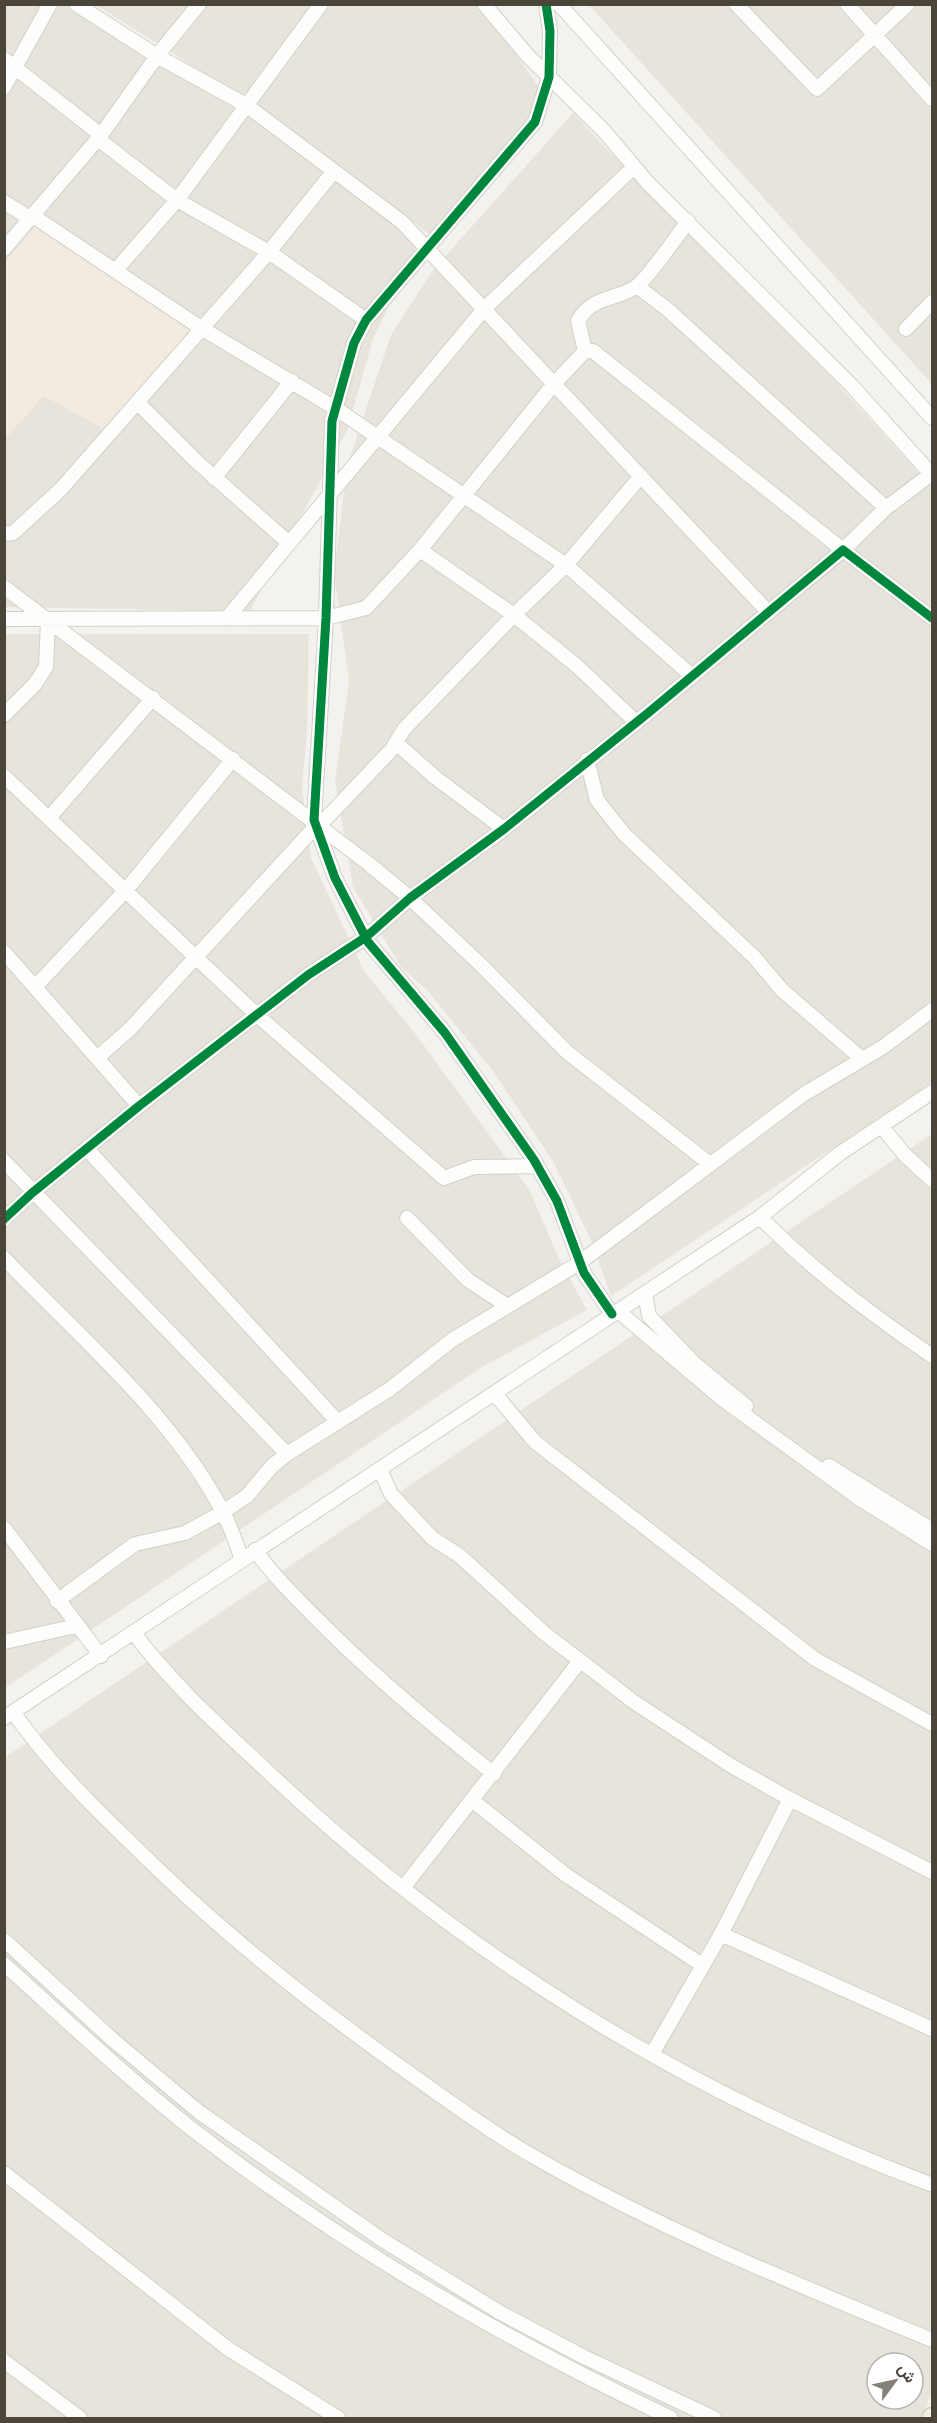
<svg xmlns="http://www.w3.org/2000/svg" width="937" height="2423" font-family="'Public Sans',Vazirmatn,sans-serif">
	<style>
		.residential { fill: #e7e4dc; fill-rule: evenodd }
		.commercial { fill: #f3ebdf }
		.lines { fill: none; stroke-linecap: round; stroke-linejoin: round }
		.minor-casing { stroke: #d2d0cb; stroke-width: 16 }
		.major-casing { stroke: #d6cebb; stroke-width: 21 }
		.minor { stroke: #fdfdfc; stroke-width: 14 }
		.major { stroke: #f2efe6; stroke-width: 18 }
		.cycleway-casing { stroke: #fff; stroke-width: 13 }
		.cycleway { stroke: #00873e; stroke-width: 9 }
	</style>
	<rect width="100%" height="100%" fill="#f4f2ee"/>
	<path class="residential" d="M 5,5 L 69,5 L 249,111 L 422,236 L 373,339 L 347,431 L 250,611 L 5,607 Z
		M 96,5 L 482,5 L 512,43 L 515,53 L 549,102 L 432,236 L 259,108 Z
		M 589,5 L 932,5 L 932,384 Z
		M 573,113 L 662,207 L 818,363 L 932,487 L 932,1082 L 611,1296 L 591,1240 L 554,1163 L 493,1071 L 427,990 L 401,967 L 353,887 L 335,781 L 349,681 L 334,574 L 347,466 L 391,335 L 433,270 Z
		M 5,634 L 309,634 L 307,733 L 302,786 L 311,858 L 364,971 L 417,1036 L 530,1191 L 558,1257 L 587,1310 L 482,1367 L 5,1688 Z
		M 932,1134 L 932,2389 L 923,2418 L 5,2418 L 4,1758 ZM 877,2363 L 913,2363 L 913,2399 L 877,2399 Z"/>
	<path class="commercial" d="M 40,220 L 202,327 L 112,433 L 44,396 L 5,439 L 5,262 Z"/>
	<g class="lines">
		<g class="minor-casing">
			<path id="minor" d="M 76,4 L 157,56 L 246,105 L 402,222 L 769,613
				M 484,4 L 528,56 L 604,131 L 648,183 L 852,386 L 932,475
				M 546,4 L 550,31 L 549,77 L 535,122 L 366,320 L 354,343 L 332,421 L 326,618 L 314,820 L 335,878 L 368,942 L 445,1033 L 534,1160 L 557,1201 L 584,1273 L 612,1314
				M 559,4 L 932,418
				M 736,4 L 817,89 L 908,4
				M 847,4 L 932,99
				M 4,59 L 101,135
				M 4,87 L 50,4
				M 98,139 L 177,200 L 269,252 L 366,320
				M 4,202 L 31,219
				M 33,216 L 201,328 L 335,408 L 566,565 L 692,676
				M 4,249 L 101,135 L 157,56 L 199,4
				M 115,271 L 177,200 L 321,4
				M 637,286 L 667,309 L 886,508
				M 906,329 L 932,302
				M 585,351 L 578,321 C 591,296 616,300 636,287 C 646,280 679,234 688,221
				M 137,402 L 196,461 L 289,543
				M 214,478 L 292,381
				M 4,534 L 13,533 L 61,489 L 269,252 L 334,171
				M 420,550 L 514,615 L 577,666 L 636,722
				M 4,587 L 369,864 L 410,898 L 481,965 L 567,1052 L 710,1164
				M 227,618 L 485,308 L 634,167
				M 4,619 L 326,618 L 366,608 L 420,550 L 553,385 L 585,351 L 593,351 L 843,550 L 886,508 L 931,474
				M 4,715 L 35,684 L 46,667 L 48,619
				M 396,743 L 436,778 L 504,829
				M 587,760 L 597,800 L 624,834 L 754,957 L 782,990 L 862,1059
				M 4,776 L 258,1016 L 444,1178 L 474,1167 L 537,1166
				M 49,818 L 153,698
				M 320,825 L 392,749 L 404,729 L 514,615 L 566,565 L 641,476
				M 4,952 L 139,1106
				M 35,987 L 126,890 L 233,759
				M 97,1058 L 130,1029 L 316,826
				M 881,1126 L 905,1155 L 932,1180
				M 87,1149 L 338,1422
				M 4,1161 L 287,1454
				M 760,1217 C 812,1270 871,1314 932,1356
				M 407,1218 L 468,1280 L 506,1305
				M 4,1219 L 32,1193 L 139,1106 L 308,975 L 366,937 L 410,898 L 504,829 L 648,713 L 843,550 L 932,618
				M 4,1258 C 80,1338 171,1413 223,1512 C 231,1527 236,1544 242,1559
				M 645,1293 L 649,1316 L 696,1365 L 746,1406
				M 618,1311 L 721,1398 L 860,1499 L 932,1544
				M 495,1394 L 535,1442 L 815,1659 L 932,1724
				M 829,1466 L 932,1530
				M 380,1469 L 391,1494 L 432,1538 L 460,1556 L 544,1633 L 634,1702 L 730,1765 L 790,1799 L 932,1872
				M 4,1528 L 101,1656
				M 255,1550 C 273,1575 295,1597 317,1619 C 372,1675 432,1725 494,1774
				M 57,1601 L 135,1544 L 185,1533 L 223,1512 L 248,1495 L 271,1467 L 287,1454 L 390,1389 L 452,1340 L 579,1263 L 804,1094 L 883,1047 L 932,1010
				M 133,1632 C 172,1684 219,1726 266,1770 C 457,1951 683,2092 930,2184
				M 4,1642 L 76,1626
				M 13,1712 C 55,1772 110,1823 163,1874 C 239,1947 323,2012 409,2073 C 450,2102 492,2133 536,2158 C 662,2230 798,2285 932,2340
				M 4,1718 L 760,1217 L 839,1154 L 932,1092
				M 473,1801 L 566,1875 L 702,1965
				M 403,1888 L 580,1661
				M 721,1934 L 932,2029
				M 4,1940 L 113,2040 L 199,2112 L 384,2241 L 499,2312 L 584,2357 L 714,2418
				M 4,1964 C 65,2019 124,2075 188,2126 C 337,2242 501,2338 671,2418
				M 652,2054 L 721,1934 L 790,1799
				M 4,2173 L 227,2348 L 338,2418
				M 4,2361 L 80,2418"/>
		</g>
		<g class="major-casing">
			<path id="major" d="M 932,2418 L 932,2417"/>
		</g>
		<use href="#minor" class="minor"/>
		<use href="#major" class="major"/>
		<g class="cycleway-casing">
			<path id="cycleway" d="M 546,4 L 550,31 L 549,77 L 535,122 L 366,320 L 354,343 L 332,421 L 326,618 L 314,820 L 335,878 L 368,942 L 445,1033 L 534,1160 L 557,1201 L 584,1273 L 612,1314
				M 4,1219 L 32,1193 L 139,1106 L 308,975 L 366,937 L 410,898 L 504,829 L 648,713 L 843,550 L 932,618"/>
		</g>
		<use href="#cycleway" class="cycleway"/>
	</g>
	<rect width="937" height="2423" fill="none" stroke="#4b4439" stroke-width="12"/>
	<g transform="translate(895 2381) rotate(57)"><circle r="28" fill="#ffffff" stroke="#b7b4b0" stroke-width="1.5"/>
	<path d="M0-4.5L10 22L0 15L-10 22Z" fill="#868178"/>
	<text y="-9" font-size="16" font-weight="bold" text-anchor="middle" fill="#4b4439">ش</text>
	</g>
</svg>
